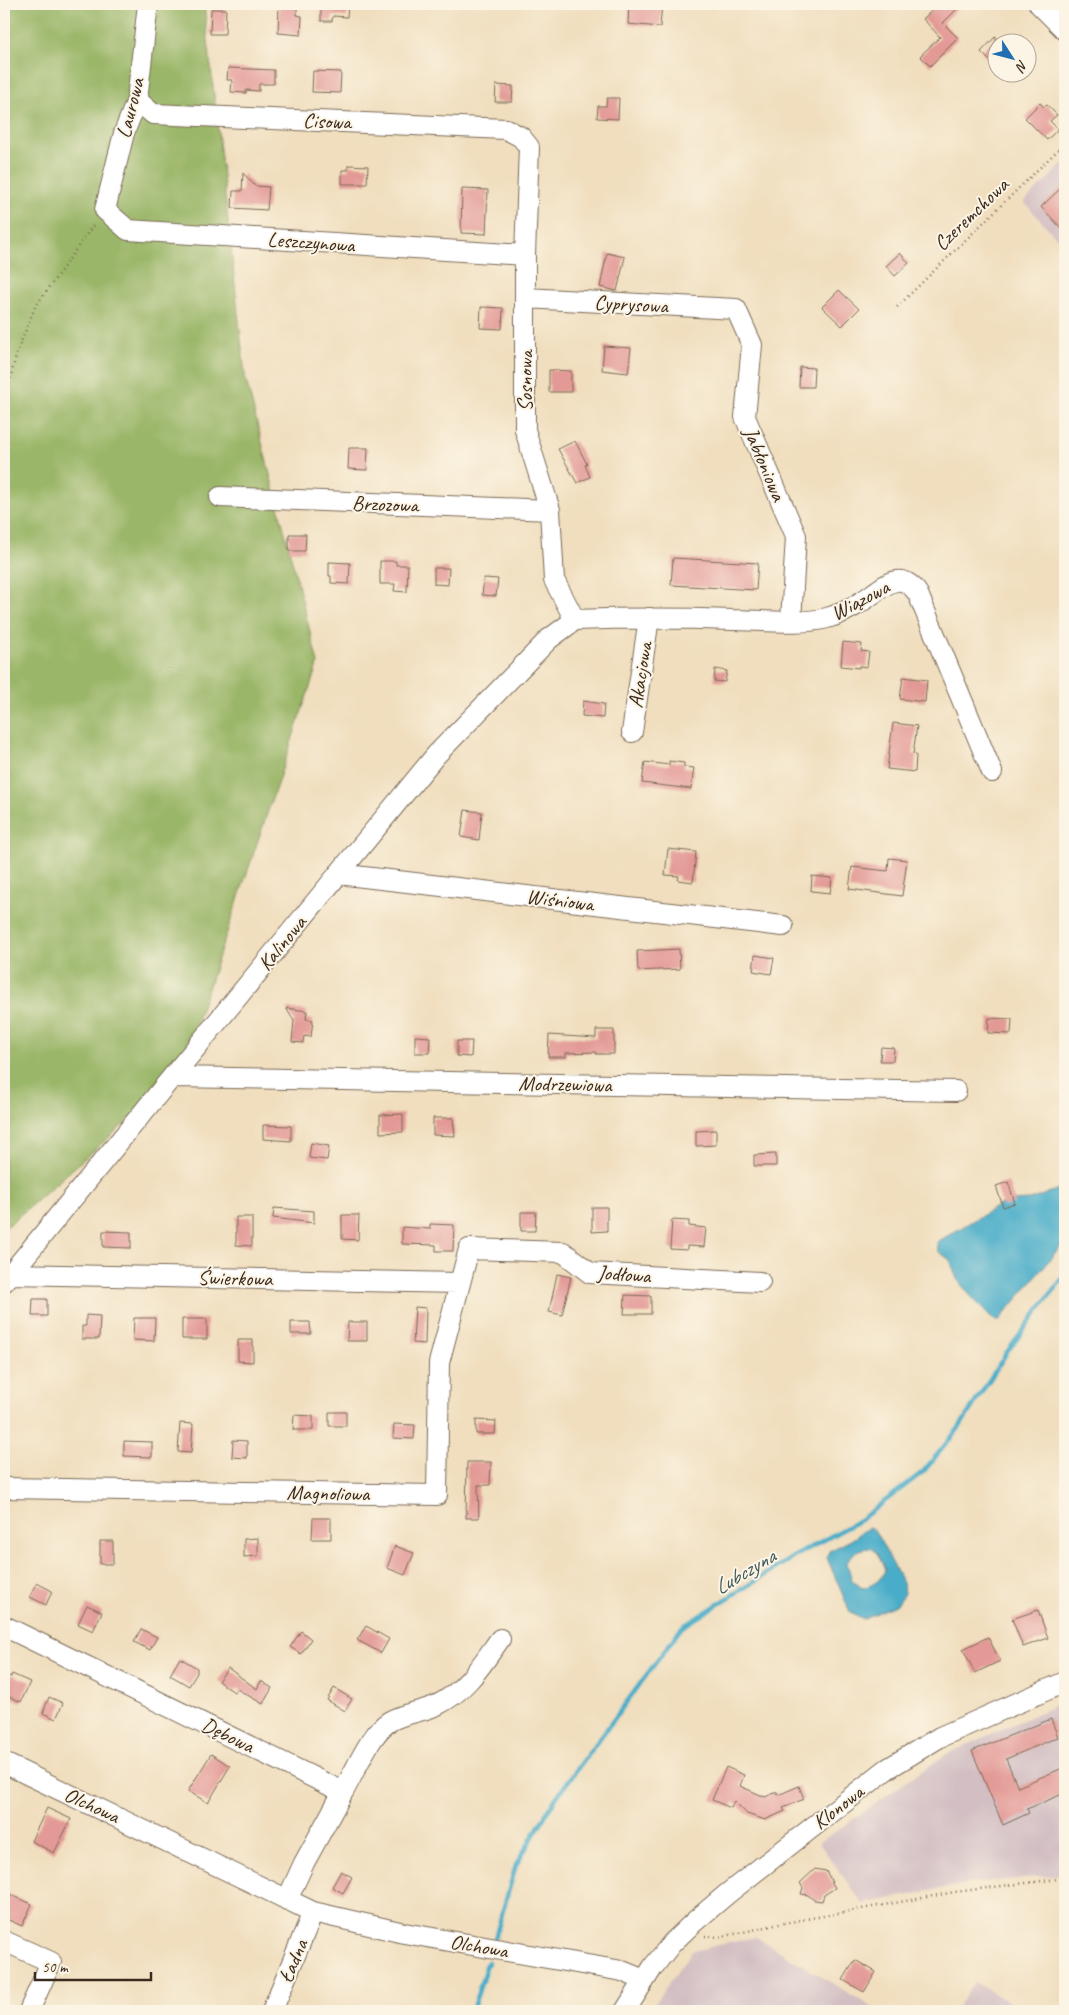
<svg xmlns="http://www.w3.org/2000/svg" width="1069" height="2015" font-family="Caveat,sans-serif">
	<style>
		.industrial { fill: #d2bec3 }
		.forest { fill: #9ab668; stroke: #6a7043 }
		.water { fill: #49adc9; stroke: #426c74; fill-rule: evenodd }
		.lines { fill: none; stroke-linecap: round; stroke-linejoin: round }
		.stream { stroke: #49adc9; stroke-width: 4.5 }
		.building { fill: #e39a96 }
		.minor-casing { stroke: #7a6956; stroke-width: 22 }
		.path { stroke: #7a6956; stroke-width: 2.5; stroke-dasharray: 1 4; stroke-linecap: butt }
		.minor { stroke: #fff; stroke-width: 20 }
		.labels { text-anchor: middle; stroke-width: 4; stroke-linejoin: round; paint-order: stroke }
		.street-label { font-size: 21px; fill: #3b2a1e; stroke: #fcf5e5 }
		.water-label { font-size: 22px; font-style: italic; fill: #40585a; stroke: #fcf5e5 }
	</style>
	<rect width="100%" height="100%" fill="#fcf5e5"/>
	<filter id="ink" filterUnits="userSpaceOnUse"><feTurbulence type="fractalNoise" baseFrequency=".02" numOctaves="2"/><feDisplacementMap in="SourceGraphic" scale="10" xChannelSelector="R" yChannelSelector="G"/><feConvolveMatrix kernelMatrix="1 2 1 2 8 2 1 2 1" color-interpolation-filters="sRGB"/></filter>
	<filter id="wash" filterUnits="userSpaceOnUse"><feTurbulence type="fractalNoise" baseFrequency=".0096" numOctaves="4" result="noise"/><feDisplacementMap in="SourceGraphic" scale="20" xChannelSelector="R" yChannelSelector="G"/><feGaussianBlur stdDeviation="1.12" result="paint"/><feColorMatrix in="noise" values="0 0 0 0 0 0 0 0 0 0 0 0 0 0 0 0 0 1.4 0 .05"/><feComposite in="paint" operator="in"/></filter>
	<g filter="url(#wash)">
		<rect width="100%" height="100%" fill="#f0debe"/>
		<path class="industrial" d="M 1065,162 L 1065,247 L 1024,202 Z
			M 1065,1701 L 1065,1874 L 966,1884 L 863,1904 L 819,1843 L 945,1755 Z
			M 756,1937 L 878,2011 L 879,2011 L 649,2011 L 692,1951 Z
			M 974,1982 L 1025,2011 L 955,2011 Z"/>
		<path class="forest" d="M 4,4 L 204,4 L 245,376 L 318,663 L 178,1077 L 4,1229 Z"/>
		<path class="water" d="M 1058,1189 L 1065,1191 L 1065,1241 L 998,1322 L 990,1317 L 967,1292 L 957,1279 L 950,1260 L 938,1251 L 937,1242 L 1006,1201 L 1030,1200 Z
			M 869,1527 L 875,1531 L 903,1583 L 904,1595 L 897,1604 L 864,1619 L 850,1612 L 827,1558 L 829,1551 L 851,1540 ZM 870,1548 L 877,1553 L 885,1570 C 880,1581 874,1585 862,1588 L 852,1580 L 847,1563 C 852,1553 858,1549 870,1548 Z"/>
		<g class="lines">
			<path class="stream" d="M 495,1938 L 516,1865 L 555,1799 L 682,1627 L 795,1556 L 860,1520 L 923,1472 L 959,1428 L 1007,1352 L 1065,1275
				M 472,2011 L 488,1962"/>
		</g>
		<g id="blocks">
			<path class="building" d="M 279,4 L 297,4 L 297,15 L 302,16 L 301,35 L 278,33 Z
				M 321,4 L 348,4 L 347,17 L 333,16 L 332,21 L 321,21 Z
				M 629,4 L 662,4 L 660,27 L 628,24 Z
				M 939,4 L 962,4 L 943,23 L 958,38 L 930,66 L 920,56 L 940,37 L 923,19 Z
				M 211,9 L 226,9 L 225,34 L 210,34 Z
				M 996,36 L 996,67 L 981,52 Z
				M 228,68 L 274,70 L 274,84 L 259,84 L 259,91 L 246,90 L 246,93 L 231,92 L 232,80 L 227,80 Z
				M 313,71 L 341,72 L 340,93 L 312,92 Z
				M 496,85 L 513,86 L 512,102 L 495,102 Z
				M 607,98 L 619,98 L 618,119 L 597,118 L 598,106 L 606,106 Z
				M 1040,103 L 1044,107 L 1047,105 L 1057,115 L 1050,121 L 1058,129 L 1047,140 L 1025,118 Z
				M 348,165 L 368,166 L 367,184 L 342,184 L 342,170 L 348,170 Z
				M 243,173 L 255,186 L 269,187 L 267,210 L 232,208 L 233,191 L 242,191 Z
				M 1065,184 L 1065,232 L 1041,207 Z
				M 462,189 L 488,190 L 486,234 L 461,233 Z
				M 607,253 L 625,257 L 617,291 L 600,287 Z
				M 900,253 L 909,263 L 895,276 L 886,266 Z
				M 839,290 L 859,309 L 842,326 L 822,307 Z
				M 481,307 L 503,308 L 502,329 L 480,328 Z
				M 604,346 L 631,348 L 628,373 L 602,370 Z
				M 800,367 L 814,368 L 813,387 L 799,387 Z
				M 549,370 L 571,371 L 571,392 L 549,392 Z
				M 575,441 L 587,464 L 585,465 L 590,477 L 577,483 L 558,449 Z
				M 349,448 L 368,448 L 367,470 L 348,469 Z
				M 289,534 L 306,534 L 305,551 L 289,551 Z
				M 673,558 L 758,563 L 756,590 L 671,585 Z
				M 380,561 L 396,561 L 396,565 L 408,565 L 407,592 L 394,591 L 395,584 L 380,584 Z
				M 329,562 L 350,563 L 349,584 L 331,583 L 331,576 L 329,576 Z
				M 434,568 L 449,568 L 448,585 L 434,584 Z
				M 484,578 L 498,579 L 496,596 L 482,595 Z
				M 843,642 L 862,644 L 861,651 L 869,652 L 867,667 L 859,666 L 859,668 L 841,666 Z
				M 715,669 L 727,671 L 725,682 L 714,681 Z
				M 903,677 L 927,680 L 925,702 L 900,699 Z
				M 583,701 L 604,704 L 603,718 L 582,716 Z
				M 893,723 L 917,726 L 913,754 L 916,755 L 915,772 L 887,769 Z
				M 669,761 L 684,763 L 684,767 L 694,768 L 691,789 L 642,783 L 645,762 L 669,765 Z
				M 465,810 L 482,812 L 479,840 L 461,837 Z
				M 668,849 L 696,852 L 693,882 L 678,880 L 679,876 L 665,875 Z
				M 889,858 L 907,860 L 902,896 L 849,889 L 852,867 L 888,871 Z
				M 812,876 L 832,878 L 830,893 L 811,891 Z
				M 679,949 L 680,969 L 638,971 L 637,951 Z
				M 755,955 L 774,958 L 771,974 L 753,971 Z
				M 286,1008 L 307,1011 L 306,1019 L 313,1020 L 311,1037 L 304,1036 L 303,1043 L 292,1042 L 294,1021 Z
				M 989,1018 L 1012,1019 L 1011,1034 L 988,1033 Z
				M 596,1030 L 614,1030 L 614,1054 L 596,1054 L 596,1052 L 566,1053 L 566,1057 L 548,1057 L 549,1035 L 596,1038 Z
				M 415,1036 L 430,1037 L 429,1053 L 415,1053 Z
				M 457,1041 L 472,1041 L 471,1057 L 457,1056 Z
				M 881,1047 L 894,1048 L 893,1061 L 880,1061 Z
				M 403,1114 L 403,1132 L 380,1133 L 380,1115 Z
				M 433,1118 L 453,1118 L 455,1136 L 433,1135 Z
				M 263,1125 L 291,1126 L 291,1141 L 263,1139 Z
				M 716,1130 L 716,1145 L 696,1146 L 696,1131 Z
				M 311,1143 L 329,1146 L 327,1160 L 309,1158 Z
				M 776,1154 L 776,1166 L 754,1166 L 754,1155 Z
				M 1008,1182 L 1015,1203 L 1003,1207 L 996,1186 Z
				M 592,1207 L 607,1207 L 607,1231 L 592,1232 Z
				M 274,1208 L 314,1211 L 314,1223 L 273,1218 Z
				M 521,1212 L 536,1212 L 535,1231 L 521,1231 Z
				M 342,1215 L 359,1215 L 358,1240 L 342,1239 Z
				M 236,1217 L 252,1217 L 252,1246 L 236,1245 Z
				M 672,1220 L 689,1221 L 689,1226 L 706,1228 L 704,1247 L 687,1246 L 687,1250 L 670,1249 Z
				M 430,1224 L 454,1225 L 453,1251 L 436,1251 L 436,1245 L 402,1244 L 402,1227 L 430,1229 Z
				M 103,1231 L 131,1232 L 131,1248 L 103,1247 Z
				M 557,1274 L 571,1277 L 562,1315 L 549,1312 Z
				M 625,1295 L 651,1296 L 651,1314 L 624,1314 Z
				M 33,1299 L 47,1299 L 47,1316 L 32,1316 Z
				M 415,1307 L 426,1308 L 425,1344 L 413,1343 Z
				M 86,1315 L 100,1316 L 99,1339 L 82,1339 L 82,1326 L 86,1326 Z
				M 134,1318 L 155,1318 L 154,1341 L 133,1340 Z
				M 182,1319 L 207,1319 L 207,1339 L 182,1339 Z
				M 291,1322 L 310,1322 L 311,1334 L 291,1334 Z
				M 348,1322 L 367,1322 L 367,1341 L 347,1341 Z
				M 238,1340 L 253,1340 L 253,1362 L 238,1361 Z
				M 329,1412 L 346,1412 L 346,1426 L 329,1426 Z
				M 294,1415 L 313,1416 L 313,1430 L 293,1430 Z
				M 476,1420 L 496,1421 L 495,1434 L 476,1434 Z
				M 180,1423 L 193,1424 L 191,1453 L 178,1452 Z
				M 394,1424 L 415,1425 L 414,1439 L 393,1438 Z
				M 233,1440 L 247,1441 L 247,1458 L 232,1457 Z
				M 124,1441 L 152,1442 L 152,1457 L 124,1456 Z
				M 467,1462 L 491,1462 L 490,1485 L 478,1485 L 479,1518 L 466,1518 Z
				M 313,1518 L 331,1518 L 331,1539 L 312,1539 Z
				M 258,1538 L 258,1556 L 244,1557 L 244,1539 Z
				M 100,1541 L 113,1541 L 113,1564 L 100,1564 Z
				M 395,1546 L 414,1553 L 405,1575 L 387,1568 Z
				M 37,1583 L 52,1591 L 46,1605 L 30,1597 Z
				M 87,1605 L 102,1612 L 93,1631 L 78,1624 Z
				M 1038,1610 L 1048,1638 L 1023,1647 L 1012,1619 Z
				M 366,1626 L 389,1639 L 381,1653 L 357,1640 Z
				M 141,1629 L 157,1637 L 150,1650 L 134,1642 Z
				M 301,1631 L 311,1639 L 301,1654 L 290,1647 Z
				M 988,1637 L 1000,1661 L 975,1673 L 963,1649 Z
				M 180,1658 L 197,1668 L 197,1673 L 189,1686 L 170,1675 Z
				M 228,1668 L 257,1689 L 261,1681 L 272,1688 L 263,1704 L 237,1689 L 234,1692 L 218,1681 Z
				M 4,1674 L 11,1677 L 12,1674 L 30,1682 L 21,1702 L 4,1694 Z
				M 334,1688 L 352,1699 L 345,1711 L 327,1700 Z
				M 49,1697 L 63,1703 L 56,1719 L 43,1713 Z
				M 1051,1719 L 1058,1737 L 1006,1759 L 1018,1787 L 1065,1767 L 1065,1793 L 1027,1809 L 1029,1813 L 1003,1825 L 972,1751 Z
				M 211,1754 L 230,1766 L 208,1803 L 188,1791 Z
				M 726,1767 L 744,1775 L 740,1786 L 765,1797 L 777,1792 L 778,1795 L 799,1786 L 804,1799 L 783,1808 L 785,1811 L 765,1820 L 747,1814 L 734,1801 L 731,1808 L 712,1800 Z
				M 47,1808 L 71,1819 L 54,1853 L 31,1841 Z
				M 815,1869 L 826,1871 L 835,1888 L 824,1895 L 822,1901 L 814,1900 L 808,1895 L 801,1894 L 803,1888 L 800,1883 Z
				M 341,1871 L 352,1877 L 343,1893 L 332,1887 Z
				M 4,1892 L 32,1904 L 22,1926 L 4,1918 Z
				M 855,1960 L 876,1972 L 864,1992 L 843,1980 Z"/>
		</g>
	</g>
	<g filter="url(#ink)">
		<use href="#blocks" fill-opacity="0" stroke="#7a6956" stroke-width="1"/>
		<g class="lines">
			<g class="minor-casing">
				<path id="minor" d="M 148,4 L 137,100 L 124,133 L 105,210 L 128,230 L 525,255
					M 1039,4 L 1065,30
					M 137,100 L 153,114 L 506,129 L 521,137 L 529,147 L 525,255 L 525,430 L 550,510 L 554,580 L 575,620
					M 525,298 L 736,309 L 752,345 L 745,417 L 796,536 L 791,621
					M 220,497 L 550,510
					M 575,620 C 628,618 679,618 732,620 C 758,620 802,625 827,618 C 838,615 852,608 861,602 C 880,591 899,565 918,594 L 992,772
					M 632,732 L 649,618
					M 338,874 L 783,926
					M 173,1077 L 956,1091
					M 11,1274 L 459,1283
					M 4,1282 L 436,755 L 549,639 L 575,620
					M 4,1488 L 437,1495 L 439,1363 L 469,1249 L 563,1252 L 590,1273 L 760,1282
					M 4,1626 L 343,1792 L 304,1863 L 287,1900
					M 4,1763 L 313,1912 L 404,1933 L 622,1971 L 644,1980
					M 343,1792 C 355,1772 370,1733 390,1721 C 404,1713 422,1712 437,1705 C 466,1691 482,1664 500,1639
					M 4,1941 L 51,1962 L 29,2011
					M 272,2011 L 313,1912
					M 625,2011 L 653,1967 L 672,1943 L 694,1922 L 727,1894 L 887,1769 L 940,1737 L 1065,1682"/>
			</g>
			<path class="path" d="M 897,307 L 1065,143
				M 4,403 L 17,352 L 35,307 L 95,223
				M 705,1936 L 721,1937 L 779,1924 L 955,1892 L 1065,1878"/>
			<use href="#minor" class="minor"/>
		</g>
	</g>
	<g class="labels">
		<g class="street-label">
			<text transform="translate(130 108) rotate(-76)" y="7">Laurowa</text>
			<text transform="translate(327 121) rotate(2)" y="7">Cisowa</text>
			<text transform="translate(971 214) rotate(-44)" y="7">Czeremchowa</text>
			<text transform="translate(311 242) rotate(4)" y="7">Leszczynowa</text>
			<text transform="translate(631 304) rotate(3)" y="7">Cyprysowa</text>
			<text transform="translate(525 381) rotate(-90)" y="7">Sosnowa</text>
			<text transform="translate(765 464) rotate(67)" y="7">Jabłoniowa</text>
			<text transform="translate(385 504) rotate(2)" y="7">Brzozowa</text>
			<text transform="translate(860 600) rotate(-28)" y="7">Wiązowa</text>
			<text transform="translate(640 675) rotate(-81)" y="7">Akacjowa</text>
			<text transform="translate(560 900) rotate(7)" y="7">Wiśniowa</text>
			<text transform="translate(282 943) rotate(-51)" y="7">Kalinowa</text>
			<text transform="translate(565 1084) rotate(1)" y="7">Modrzewiowa</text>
			<text transform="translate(624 1274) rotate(4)" y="7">Jodłowa</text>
			<text transform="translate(235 1278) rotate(1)" y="7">Świerkowa</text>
			<text transform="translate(328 1493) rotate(1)" y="7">Magnoliowa</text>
			<text transform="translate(228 1735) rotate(26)" y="7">Dębowa</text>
			<text transform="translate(92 1805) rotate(25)" y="7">Olchowa</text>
			<text transform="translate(838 1807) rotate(-38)" y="7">Klonowa</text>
			<text transform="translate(479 1946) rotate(10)" y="7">Olchowa</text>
			<text transform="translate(293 1961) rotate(-67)" y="7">Ładna</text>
		</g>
		<g class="water-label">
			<text transform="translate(744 1571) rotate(-31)" y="8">Lubczyna</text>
		</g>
	</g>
	<rect width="1069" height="2015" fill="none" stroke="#fcf5e5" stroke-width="20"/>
	<g transform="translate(1012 58) rotate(126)"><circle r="24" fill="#fcf5e5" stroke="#afa495"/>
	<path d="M0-4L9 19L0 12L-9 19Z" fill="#1f6fb2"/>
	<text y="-8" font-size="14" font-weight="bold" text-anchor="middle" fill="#3b2a1e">N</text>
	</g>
	<path d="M35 1972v8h116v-8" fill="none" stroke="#3b2a1e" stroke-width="2.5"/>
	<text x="42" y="1972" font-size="15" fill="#3b2a1e" stroke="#fcf5e5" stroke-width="4" paint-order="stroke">50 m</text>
</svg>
